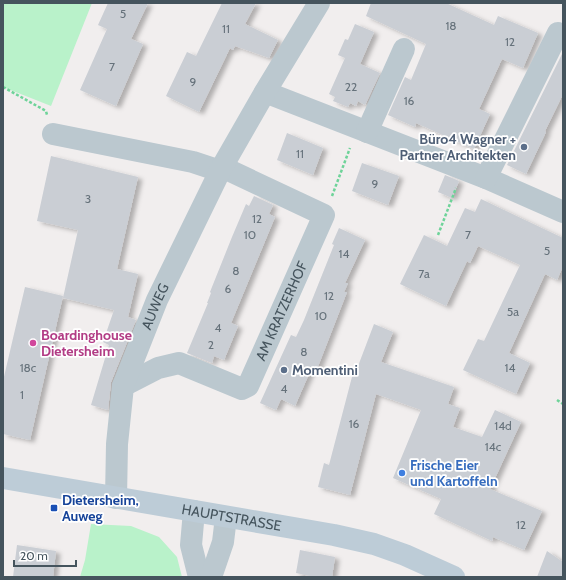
<svg xmlns="http://www.w3.org/2000/svg" width="566" height="580" font-family="Cabin,sans-serif">
	<style>
		.green { fill: #b9f2ca }
		.building { fill: #caced4; filter: url(#shadow) }
		.lines { fill: none; stroke-linecap: round; stroke-linejoin: round }
		.path { stroke: #6ed399; stroke-width: 2.5; stroke-dasharray: 3 2; stroke-linecap: butt }
		.street { stroke: #bbc8cf; stroke-width: 22 }
		.secondary { stroke: #bdccd7; stroke-width: 22 }
		.service-dot { fill: #5c6f8a; stroke: #fff; stroke-width: 1.5 }
		.hotel-dot { fill: #d1479c; stroke: #fff; stroke-width: 1.5 }
		.shop-dot { fill: #3f7fe0; stroke: #fff; stroke-width: 1.5 }
		.transit-dot { fill: #1a4fb4; stroke: #fff; stroke-width: 1.5 }
		.labels { text-anchor: middle; stroke-width: 3.5; stroke-linejoin: round; paint-order: stroke }
		.number-label { font-size: 12px; fill: #66727b }
		.service-label { font-size: 14px; font-weight: bold; fill: #4e5e75; stroke: #fff; text-anchor: end }
		.street-label { font-size: 14px; fill: #45545d; stroke: #fff }
		.hotel-label { font-size: 14px; font-weight: bold; fill: #b23c85; stroke: #fff; text-anchor: start }
		.shop-label { font-size: 14px; font-weight: bold; fill: #366cbe; stroke: #fff; text-anchor: start }
		.transit-label { font-size: 14px; font-weight: bold; fill: #164399; stroke: #fff; text-anchor: start }
	</style>
	<defs>
		<filter id="shadow"><feDropShadow dx="4.5" dy="2.5" stdDeviation="2" flood-color="#0004"/></filter>
	</defs>
	<rect width="100%" height="100%" fill="#f1eeee"/>
	<path class="green" d="M 3,3 L 92,3 L 51,106 L 3,87 Z
		M 91,524 L 131,526 L 159,537 L 177,557 L 182,577 L 80,577 L 85,560 Z"/>
	<path class="building" d="M 108,3 L 148,3 L 131,39 L 143,44 L 116,106 L 80,90 L 107,29 L 98,25 Z
		M 222,3 L 256,3 L 245,24 L 278,40 L 269,58 L 235,46 L 233,50 L 230,48 L 199,112 L 166,96 L 187,52 L 196,56 Z
		M 371,3 L 446,3 L 494,25 L 498,16 L 538,33 L 523,68 L 502,59 L 479,109 L 490,114 L 474,149 L 416,123 L 415,127 L 388,115 L 405,77 L 411,80 L 426,44 L 366,16 Z
		M 355,24 L 374,32 L 360,64 L 380,73 L 365,105 L 358,101 L 356,106 L 350,103 L 348,107 L 333,101 L 335,97 L 329,94 L 345,58 L 338,55 L 345,39 L 348,40 Z
		M 563,52 L 563,94 L 545,131 L 546,132 L 526,174 L 507,165 Z
		M 287,133 L 323,148 L 313,175 L 277,160 Z
		M 51,156 L 138,177 L 117,269 L 138,274 L 128,317 L 136,320 L 111,382 L 108,410 L 91,405 L 109,345 L 103,342 L 114,310 L 63,298 L 78,230 L 37,221 Z
		M 362,163 L 399,176 L 388,205 L 352,191 Z
		M 445,175 L 459,181 L 452,198 L 438,192 Z
		M 254,196 L 273,205 L 269,214 L 275,217 L 231,323 L 238,326 L 224,360 L 214,356 L 212,363 L 187,353 L 208,303 L 207,303 L 211,293 L 210,292 L 232,237 L 246,204 L 249,206 Z
		M 481,199 L 563,238 L 563,266 L 557,280 L 545,274 L 509,353 L 530,363 L 516,394 L 463,370 L 478,339 L 484,341 L 520,265 L 478,246 L 470,263 L 467,261 L 446,306 L 400,284 L 424,235 L 447,246 L 465,208 L 475,212 Z
		M 339,228 L 365,240 L 345,283 L 348,283 L 344,292 L 347,292 L 317,369 L 312,367 L 295,406 L 281,399 L 276,410 L 260,403 L 291,335 L 296,337 L 304,320 L 334,245 L 332,244 Z
		M 25,287 L 63,296 L 30,440 L 3,434 L 3,381 Z
		M 374,324 L 393,332 L 381,362 L 454,387 L 448,404 L 460,408 L 453,427 L 482,437 L 495,410 L 521,422 L 490,489 L 542,511 L 524,550 L 493,537 L 492,541 L 434,514 L 441,499 L 393,478 L 421,410 L 376,394 L 350,495 L 318,487 L 324,463 L 329,465 L 353,373 L 355,374 Z
		M 17,545 L 56,551 L 53,577 L 13,577 Z
		M 300,550 L 335,557 L 332,577 L 315,577 L 296,573 Z
		M 547,551 L 563,562 L 563,577 L 537,577 Z"/>
	<g class="lines">
		<path class="path" d="M 3,87 L 46,111 L 47,115
			M 332,196 L 350,148
			M 438,235 L 456,188
			M 557,400 L 563,404"/>
		<g class="street">
			<path d="M 265,92 L 486,178 L 563,212"/>
			<path d="M 367,132 L 404,49"/>
			<path d="M 53,134 L 193,162 L 220,171"/>
			<path d="M 486,178 L 558,33"/>
			<path id="s1" d="M 123,386 L 158,368 L 179,363 L 242,389 L 248,386 L 324,215 L 222,167"/>
			<path id="s2" d="M 116,498 L 117,444 L 123,386 L 157,300 L 222,167 L 265,92 L 319,3"/>
			<path d="M 194,511 L 191,545 L 199,577"/>
			<path d="M 211,577 L 223,542 L 226,517"/>
		</g>
		<path class="secondary" id="s3" d="M 3,478 L 334,535 L 374,544 L 405,555 L 454,577"/>
	</g>
	<g class="service-dot">
		<circle cx="524" cy="147" r="4"/>
		<circle cx="284" cy="370" r="4"/>
	</g>
	<circle class="hotel-dot" cx="33" cy="343" r="4"/>
	<circle class="shop-dot" cx="402" cy="473" r="4"/>
	<rect class="transit-dot" x="50" y="504" width="8" height="8" rx="2"/>
	<g class="labels">
		<g class="number-label">
			<text x="123" y="18">5</text>
			<text x="451" y="30">18</text>
			<text x="226" y="33">11</text>
			<text x="510" y="46">12</text>
			<text x="112" y="71">7</text>
			<text x="193" y="86">9</text>
			<text x="351" y="91">22</text>
			<text x="409" y="105">16</text>
			<text x="300" y="158">11</text>
			<text x="375" y="188">9</text>
			<text x="88" y="203">3</text>
			<text x="257" y="223">12</text>
			<text x="250" y="239">10</text>
			<text x="468" y="239">7</text>
			<text x="547" y="255">5</text>
			<text x="344" y="258">14</text>
			<text x="236" y="275">8</text>
			<text x="424" y="278">7a</text>
			<text x="228" y="293">6</text>
			<text x="329" y="300">12</text>
			<text x="513" y="316">5a</text>
			<text x="321" y="320">10</text>
			<text x="218" y="332">4</text>
			<text x="211" y="349">2</text>
			<text x="304" y="356">8</text>
			<text x="28" y="372">18c</text>
			<text x="510" y="372">14</text>
			<text x="284" y="393">4</text>
			<text x="22" y="399">1</text>
			<text x="354" y="428">16</text>
			<text x="503" y="430">14d</text>
			<text x="493" y="451">14c</text>
			<text x="521" y="529">12</text>
		</g>
		<g class="service-label">
			<text x="516" y="144">Büro4 Wagner +<tspan x="516" dy="16">Partner Architekten</tspan></text>
			<text x="292" y="375" text-anchor="start">Momentini</text>
		</g>
		<g class="street-label">
			<text dy="5" stroke="none"><textPath href="#s2" startOffset="198">AUWEG</textPath></text>
			<text dy="5" stroke="none"><textPath href="#s1" startOffset="218">AM KRATZERHOF</textPath></text>
			<text dy="5" stroke="none"><textPath href="#s3" startOffset="232">HAUPTSTRASSE</textPath></text>
		</g>
		<g class="hotel-label">
			<text x="41" y="340">Boardinghouse<tspan x="41" dy="16">Dietersheim</tspan></text>
		</g>
		<g class="shop-label">
			<text x="410" y="470">Frische Eier<tspan x="410" dy="16">und Kartoffeln</tspan></text>
		</g>
		<g class="transit-label">
			<text x="62" y="505">Dietersheim,<tspan x="62" dy="16">Auweg</tspan></text>
		</g>
	</g>
	<rect width="566" height="580" fill="none" stroke="#45545d" stroke-width="8"/>
	<path d="M14 560v6h62v-6" fill="none" stroke="#45545d" stroke-width="2"/>
	<text x="20" y="560" font-size="12" fill="#45545d" stroke="#ffffff" stroke-width="3" paint-order="stroke">20 m</text>
</svg>
